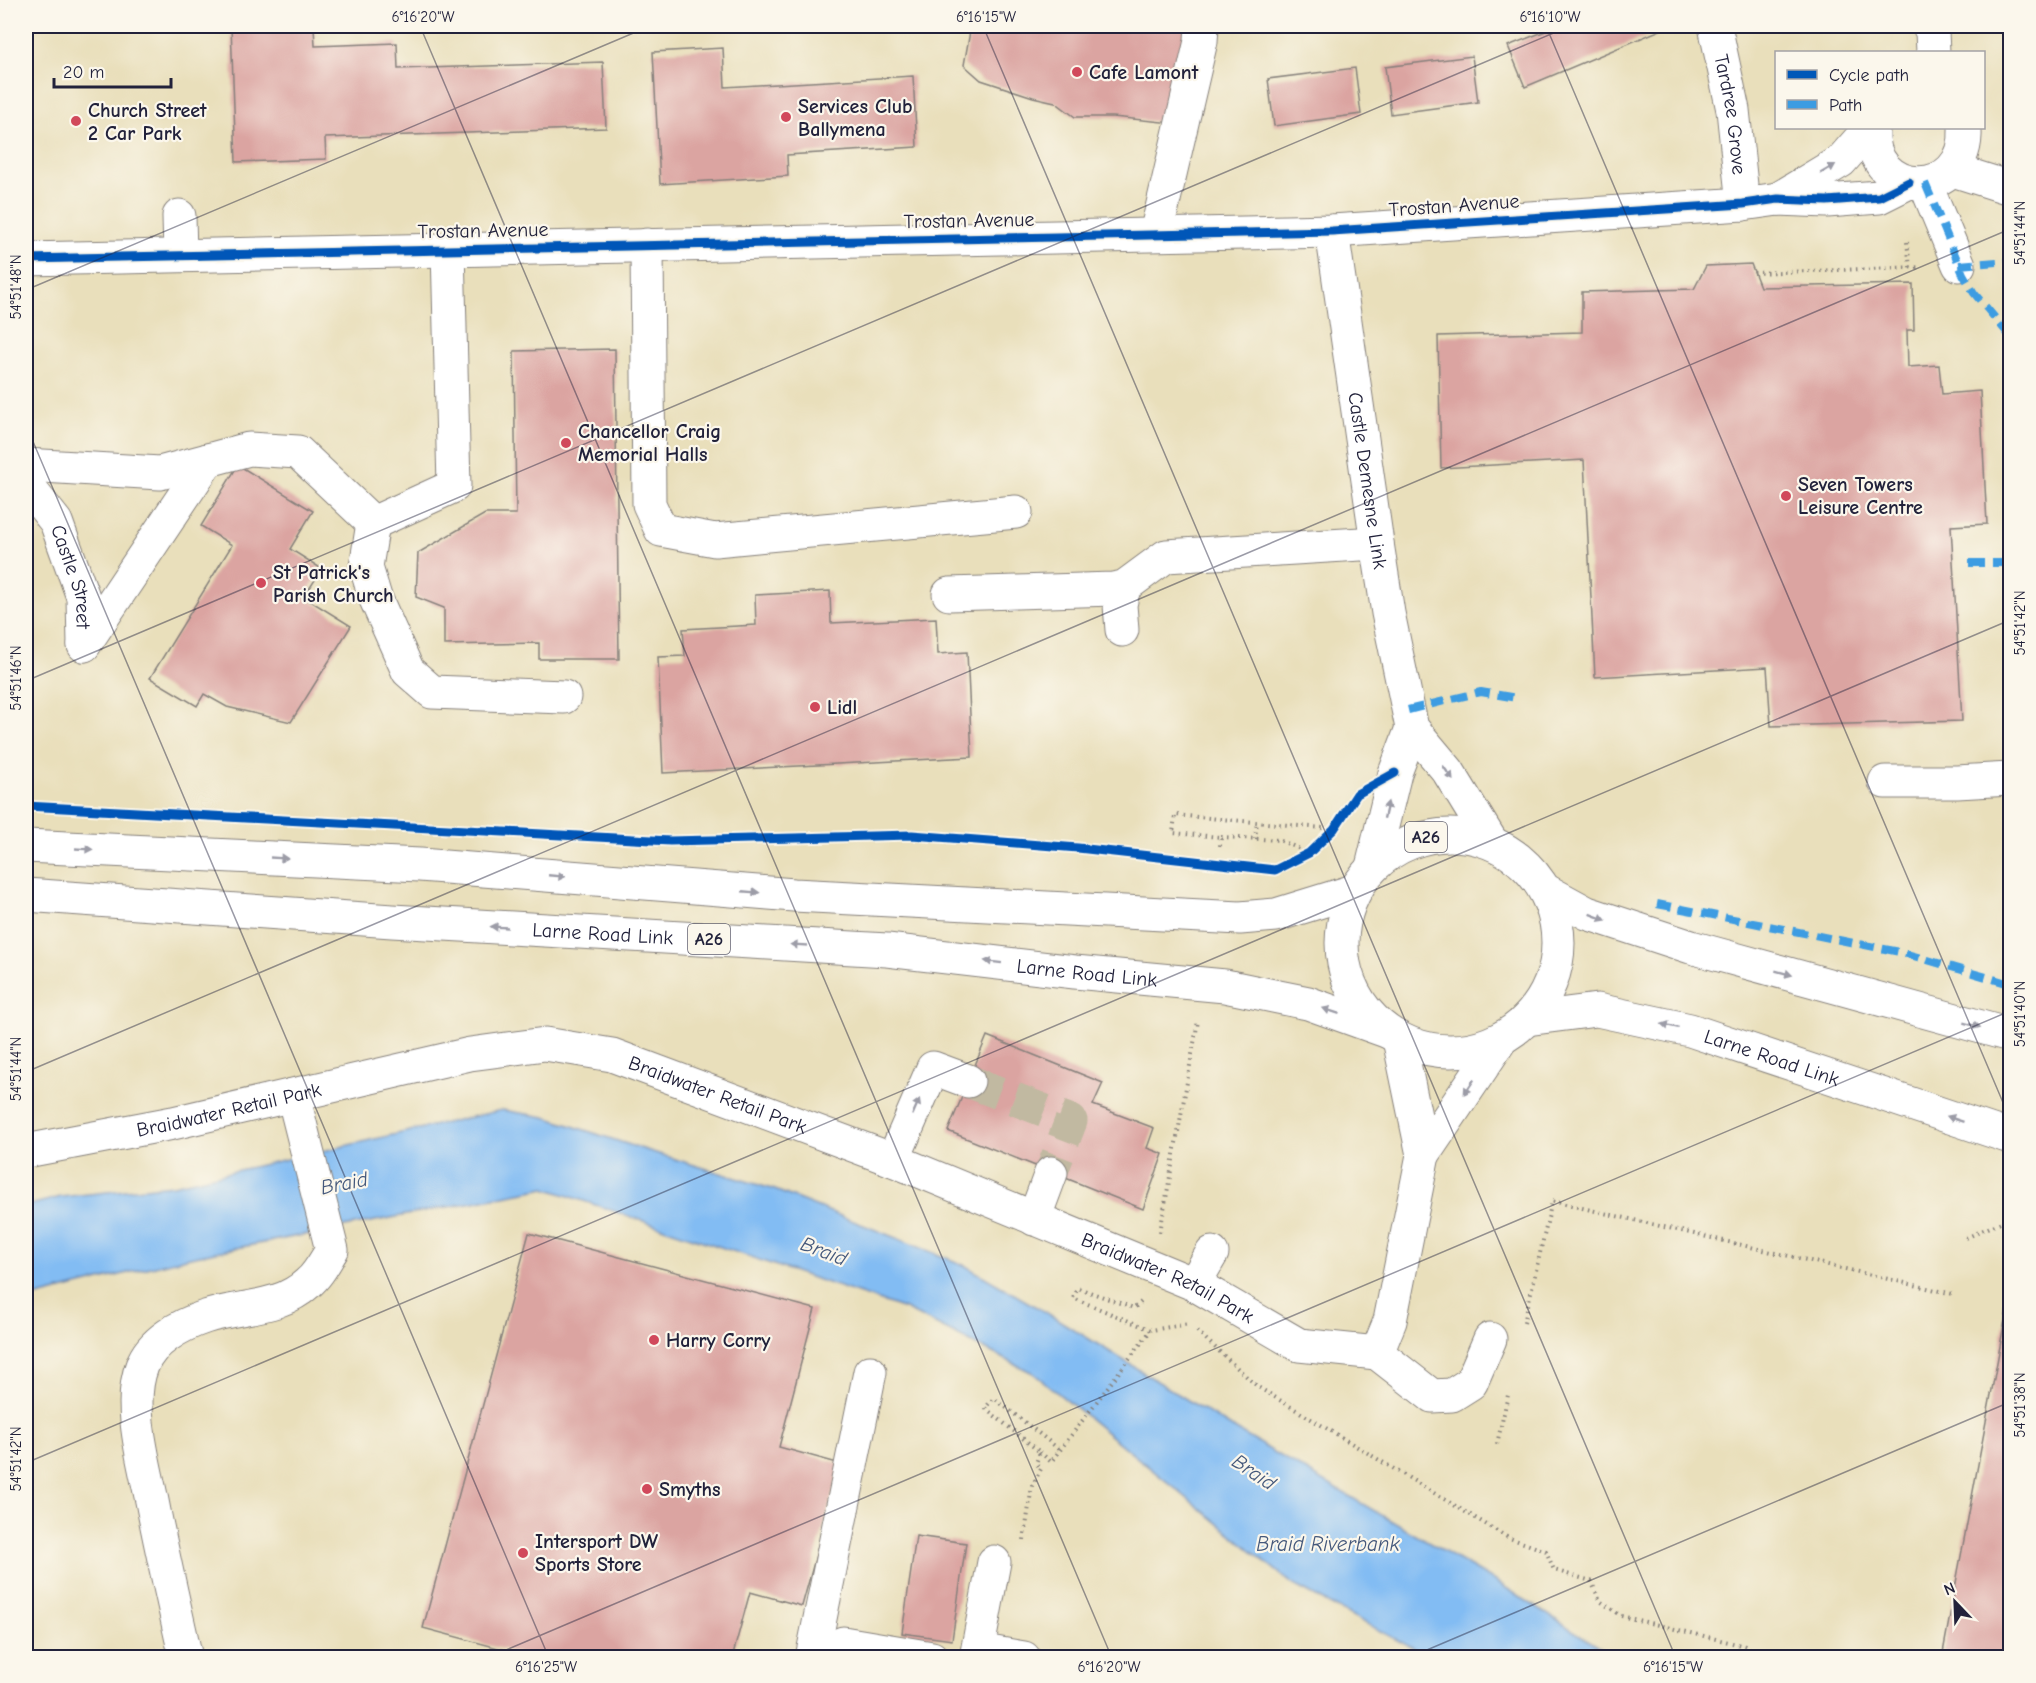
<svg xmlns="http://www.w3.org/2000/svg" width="2036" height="1683" font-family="'Comic Neue',sans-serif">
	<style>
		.water { fill: #82bcf3; stroke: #526f97; stroke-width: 1.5 }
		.building { fill: #dba4a1 }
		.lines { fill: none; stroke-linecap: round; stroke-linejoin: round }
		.minor-tunnel { stroke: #c1b9a1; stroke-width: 33; stroke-dasharray: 33 16; stroke-linecap: butt }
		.minor-casing { stroke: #86807b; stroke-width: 35 }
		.major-casing { stroke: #86807b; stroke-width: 35 }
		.path { stroke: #86807b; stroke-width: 4; stroke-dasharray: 1.5 4.5; stroke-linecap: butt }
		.minor { stroke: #fff; stroke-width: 33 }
		.major { stroke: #fff; stroke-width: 33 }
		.quiet { stroke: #3c9ce2; stroke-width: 8; stroke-dasharray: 15 8; stroke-linecap: butt }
		.cycleway-casing { stroke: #fbf7ec; stroke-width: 13 }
		.cycleway { stroke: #0057b8; stroke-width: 9 }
		.oneway { fill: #9c9ca7 }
		.ticks { fill: none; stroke: #22223b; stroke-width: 1.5; stroke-opacity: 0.45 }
		.poi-dot { fill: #d1495b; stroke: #fbf7ec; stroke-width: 2 }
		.labels { text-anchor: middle; stroke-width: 4.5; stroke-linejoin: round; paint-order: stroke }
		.shield { fill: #fbf7ec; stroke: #636270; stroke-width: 1.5 }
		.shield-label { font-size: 18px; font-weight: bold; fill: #22223b }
		.poi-label { font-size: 20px; font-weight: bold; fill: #22223b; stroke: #fbf7ec; text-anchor: start }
		.street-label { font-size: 20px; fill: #22223b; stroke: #fbf7ec }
		.water-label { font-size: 21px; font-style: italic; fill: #44587b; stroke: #fbf7ec }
		.neatline { fill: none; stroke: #22223b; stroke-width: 2 }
		.ticks-label { font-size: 15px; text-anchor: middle; fill: #22223b }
	</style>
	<rect width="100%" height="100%" fill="#fbf7ec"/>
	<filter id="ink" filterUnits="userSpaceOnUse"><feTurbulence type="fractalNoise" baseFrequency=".0167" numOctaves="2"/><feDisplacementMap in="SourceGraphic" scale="12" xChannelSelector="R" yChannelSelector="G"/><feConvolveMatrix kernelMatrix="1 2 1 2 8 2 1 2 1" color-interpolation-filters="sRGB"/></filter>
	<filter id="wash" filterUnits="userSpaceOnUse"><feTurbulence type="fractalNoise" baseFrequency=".008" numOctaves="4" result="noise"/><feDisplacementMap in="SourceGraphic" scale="24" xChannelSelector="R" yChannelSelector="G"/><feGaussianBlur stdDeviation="1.35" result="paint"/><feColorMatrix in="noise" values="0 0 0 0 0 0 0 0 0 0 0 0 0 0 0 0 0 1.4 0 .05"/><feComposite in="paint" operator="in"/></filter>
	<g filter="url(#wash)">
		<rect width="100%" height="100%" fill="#e9dfbb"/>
		<path class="water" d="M 502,1110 L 545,1117 L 633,1146 L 775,1190 L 964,1265 L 1057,1319 L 1236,1430 L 1503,1586 L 1615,1657 L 1429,1657 L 1294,1585 L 1033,1373 L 905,1309 L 545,1188 L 190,1257 L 26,1299 L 26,1206 L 61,1197 L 173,1185 Z"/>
		<g id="blocks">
			<path class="building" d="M 231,26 L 314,26 L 315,46 L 397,43 L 398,69 L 603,62 L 606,128 L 325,138 L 326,159 L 236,162 Z
				M 971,26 L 1167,26 L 1189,30 L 1172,123 L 1113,117 L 1075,117 L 1055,102 L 1033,97 L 981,80 L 964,65 Z
				M 1558,26 L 1661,26 L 1663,29 L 1525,87 L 1508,46 Z
				M 723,48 L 725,87 L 913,76 L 917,147 L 787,155 L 788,176 L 660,184 L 653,52 Z
				M 1472,56 L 1478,102 L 1391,114 L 1385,67 Z
				M 1355,68 L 1361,114 L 1274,126 L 1268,79 Z
				M 1751,264 L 1760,287 L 1913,284 L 1914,330 L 1907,330 L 1908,367 L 1939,365 L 1942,394 L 1980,391 L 1987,524 L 1951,526 L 1962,721 L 1771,726 L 1767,667 L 1595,677 L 1584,460 L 1441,468 L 1438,336 L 1582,332 L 1582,292 L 1694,289 L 1706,266 Z
				M 615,349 L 619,659 L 539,659 L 539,643 L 444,645 L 444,608 L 416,597 L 418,553 L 485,514 L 516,514 L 514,351 Z
				M 238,465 L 313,511 L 290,549 L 322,569 L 304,597 L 351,626 L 291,722 L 227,707 L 204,694 L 197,706 L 150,678 L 232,545 L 201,526 Z
				M 830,591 L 831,623 L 936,618 L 938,654 L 967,652 L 972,757 L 663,773 L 658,657 L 685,656 L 683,629 L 756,625 L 755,595 Z
				M 987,1036 L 1103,1083 L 1093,1105 L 1154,1128 L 1147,1148 L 1163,1154 L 1143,1209 L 948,1131 Z
				M 529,1233 L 815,1309 L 779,1447 L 841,1464 L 802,1606 L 750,1592 L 732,1658 L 536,1658 L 423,1628 Z
				M 2009,1298 L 2010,1658 L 1942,1658 Z
				M 916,1536 L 966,1543 L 952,1640 L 902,1633 Z"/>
		</g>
	</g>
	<g filter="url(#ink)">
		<use href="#blocks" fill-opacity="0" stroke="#86807b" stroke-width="1.5"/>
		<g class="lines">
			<path class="minor-tunnel" d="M 968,1081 L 1071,1121 L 1051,1173"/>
			<g class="minor-casing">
				<g id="minor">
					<path id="s1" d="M 1715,26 L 1733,110 L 1743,204"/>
					<path d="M 1929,26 L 1932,32 L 1933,52"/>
					<path d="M 1873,128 C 1868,200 1969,202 1965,128"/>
					<path d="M 1953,170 L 2010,188"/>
					<path d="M 1925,183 L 1959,265"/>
					<path d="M 1778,199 L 1841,161 L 1870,128"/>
					<path d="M 179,216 L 180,255"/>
					<path id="s2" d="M 1332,231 L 1377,543 L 1388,613 L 1412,728 L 1448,771 L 1492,843"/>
					<path d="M 1156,234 L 1201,41 L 1202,26"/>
					<path d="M 647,245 L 649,504 L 661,530 L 715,540 L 1016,512"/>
					<path d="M 26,259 L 1332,231 L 1743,204 L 1778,199 L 1827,201 L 1879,197 L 1909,182"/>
					<path d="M 26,465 L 160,473 L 249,449 L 298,452 L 373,523 L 454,486 L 448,249"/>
					<path id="s3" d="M 26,484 L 56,522 L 83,597 L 84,645"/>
					<path d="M 373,523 L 366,567 L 375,597 L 408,671 L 432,692 L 564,697"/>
					<path d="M 949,594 L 1113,589 L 1124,587 L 1166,556 L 1377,543"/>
					<path d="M 1122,630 L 1120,605 L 1124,587"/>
					<path d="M 84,645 L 208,460"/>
					<path d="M 1885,782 L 1957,782 L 2010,779"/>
					<path d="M 1372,867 L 1395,773 L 1412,728"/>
					<path d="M 1399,1039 L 1423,1155 L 1390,1321 L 1377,1353 L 1432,1396 L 1452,1395 L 1471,1383 L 1490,1339"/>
					<path id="s4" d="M 26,1151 L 173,1123 L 470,1054 L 545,1044 L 612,1055 L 893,1160 L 1194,1284 L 1299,1345 L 1377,1353"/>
					<path d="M 1423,1155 L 1502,1038"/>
					<path d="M 893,1160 L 933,1068 L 968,1081"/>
					<path d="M 1034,1219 L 1051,1173"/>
					<path d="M 1194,1284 L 1212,1253"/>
					<path d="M 843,1643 L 932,1658"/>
					<path d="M 978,1650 L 1024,1658"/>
					<path d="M 186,1658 C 174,1605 162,1553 152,1501 C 144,1462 127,1404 142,1366 C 151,1341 181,1325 205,1317 C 240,1305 279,1310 308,1283 C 318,1275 325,1261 332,1250 L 293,1095"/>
					<path d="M 812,1658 L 870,1372"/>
					<path d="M 976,1658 L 994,1562"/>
				</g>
			</g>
			<g class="major-casing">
				<g id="major">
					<circle cx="1450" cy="943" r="108"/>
					<path d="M 26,846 L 420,865 L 794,895 L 1240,918 L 1276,915 L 1354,891"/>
					<path d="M 1545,890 L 1587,913 L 1691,947 L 2010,1035"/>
					<path id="s5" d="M 26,895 L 392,921 L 887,950 L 1075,972 L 1225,986 L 1308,1003 L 1386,1031"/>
					<path id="s6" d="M 1527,1019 L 1597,1010 L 1690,1030 L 2010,1137"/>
				</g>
			</g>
			<path class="path" d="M 1907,242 L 1910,267
				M 1754,273 L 1921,267
				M 1221,837 L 1279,840 L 1309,853
				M 1255,839 L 1257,822
				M 1220,846 L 1221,837 L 1173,833 L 1175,815 L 1334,829
				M 1160,1232 L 1198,1021
				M 1966,1238 L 2010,1218
				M 1141,1302 L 1134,1308 L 1078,1288 L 1073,1298 L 1151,1330 L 1189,1324
				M 1524,1323 L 1552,1201 L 1953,1294
				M 1197,1331 L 1258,1387 L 1507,1537 L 1546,1551 L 1554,1570 L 1591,1581 L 1600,1601 L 1621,1616 L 1745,1646 L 1767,1658
				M 1497,1444 L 1508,1395
				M 1040,1452 L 1051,1462 L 1151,1330
				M 1024,1540 L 1032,1486 L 1041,1469 L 1036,1463 L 1040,1452 L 985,1408 L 994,1398 L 1060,1450"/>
			<use href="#minor" class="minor"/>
			<use href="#major" class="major"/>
			<path class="quiet" d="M 1925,183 L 1963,274 L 1974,293 L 2010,336
				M 1959,265 L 2010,261
				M 1969,563 L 2010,563
				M 1408,710 L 1481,692 L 1517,698
				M 1657,904 L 1900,952 L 2010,984"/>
			<g class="cycleway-casing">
				<path id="cycleway" d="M 26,259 L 1332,231 L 1743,204 L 1778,199 L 1827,201 L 1879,197 L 1909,182
					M 26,806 L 670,841 L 912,835 L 1078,848 L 1275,870 L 1309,853 L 1334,829 L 1357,794 L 1395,773"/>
			</g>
			<use href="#cycleway" class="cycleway"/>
		</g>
		<defs><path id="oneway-solid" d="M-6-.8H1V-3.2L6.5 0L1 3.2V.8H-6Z" transform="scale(1.5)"/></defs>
		<g class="oneway">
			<use href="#oneway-solid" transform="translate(1828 169) rotate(-31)"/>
			<use href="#oneway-solid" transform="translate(1448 773) rotate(55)"/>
			<use href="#oneway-solid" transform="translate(1386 810) rotate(-77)"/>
			<use href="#oneway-solid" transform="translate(84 849) rotate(3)"/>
			<use href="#oneway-solid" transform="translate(279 858) rotate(3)"/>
			<use href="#oneway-solid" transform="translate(557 876) rotate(5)"/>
			<use href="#oneway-solid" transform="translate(751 892) rotate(5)"/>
			<use href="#oneway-solid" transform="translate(1598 917) rotate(21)"/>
			<use href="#oneway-solid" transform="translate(499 927) rotate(-177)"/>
			<use href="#oneway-solid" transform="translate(799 945) rotate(-177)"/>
			<use href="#oneway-solid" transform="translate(993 962) rotate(-173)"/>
			<use href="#oneway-solid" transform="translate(1784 973) rotate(15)"/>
			<use href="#oneway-solid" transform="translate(1331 1011) rotate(-161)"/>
			<use href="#oneway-solid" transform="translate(1972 1025) rotate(15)"/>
			<use href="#oneway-solid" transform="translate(1670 1026) rotate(-168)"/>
			<use href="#oneway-solid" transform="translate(1469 1087) rotate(124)"/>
			<use href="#oneway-solid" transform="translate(916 1107) rotate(-66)"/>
			<use href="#oneway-solid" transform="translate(1955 1119) rotate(-161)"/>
		</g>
	</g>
	<path class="ticks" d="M 420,26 L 1112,1658M 983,26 L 1676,1658M 1546,26 L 2010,1119M 26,290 L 650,26M 26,425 L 549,1658M 26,681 L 1570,26M 26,1072 L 2010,229M 26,1463 L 2010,620M 487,1658 L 2010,1011M 1408,1658 L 2010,1402"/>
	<g class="poi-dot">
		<circle cx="1077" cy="72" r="6"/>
		<circle cx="786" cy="117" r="6"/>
		<circle cx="76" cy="121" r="6"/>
		<circle cx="566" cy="443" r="6"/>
		<circle cx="1786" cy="496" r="6"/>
		<circle cx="261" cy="583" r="6"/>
		<circle cx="815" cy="707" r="6"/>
		<circle cx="654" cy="1340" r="6"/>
		<circle cx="647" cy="1489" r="6"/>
		<circle cx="523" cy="1553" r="6"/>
	</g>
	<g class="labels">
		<g class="shield">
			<rect x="1405" y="822" width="42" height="30" rx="4.5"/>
			<rect x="688" y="924" width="42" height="30" rx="4.5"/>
		</g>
		<g class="shield-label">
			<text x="1426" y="843">A26</text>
			<text x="709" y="945">A26</text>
		</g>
		<g class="poi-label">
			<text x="1089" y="79">Cafe Lamont</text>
			<text x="798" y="113">Services Club<tspan x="798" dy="23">Ballymena</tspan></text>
			<text x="88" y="117">Church Street<tspan x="88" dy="23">2 Car Park</tspan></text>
			<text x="578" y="438">Chancellor Craig<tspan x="578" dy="23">Memorial Halls</tspan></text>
			<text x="1798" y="491">Seven Towers<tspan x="1798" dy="23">Leisure Centre</tspan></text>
			<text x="273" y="579">St Patrick's<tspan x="273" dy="23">Parish Church</tspan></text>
			<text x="827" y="714">Lidl</text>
			<text x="666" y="1347">Harry Corry</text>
			<text x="659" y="1496">Smyths</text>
			<text x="535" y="1548">Intersport DW<tspan x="535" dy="23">Sports Store</tspan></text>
		</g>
		<g class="street-label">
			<text dy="7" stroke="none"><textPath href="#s1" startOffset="90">Tardree Grove</textPath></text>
			<text transform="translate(1454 205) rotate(-4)" y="7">Trostan Avenue</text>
			<text transform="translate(969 220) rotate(-1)" y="7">Trostan Avenue</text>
			<text transform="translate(483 230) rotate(-1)" y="7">Trostan Avenue</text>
			<text dy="7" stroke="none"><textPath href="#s2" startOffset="252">Castle Demesne Link</textPath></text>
			<text dy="7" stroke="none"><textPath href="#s3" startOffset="106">Castle Street</textPath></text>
			<text dy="7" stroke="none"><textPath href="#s5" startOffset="578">Larne Road Link</textPath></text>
			<text dy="7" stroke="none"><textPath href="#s5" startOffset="1064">Larne Road Link</textPath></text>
			<text dy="7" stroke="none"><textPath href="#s6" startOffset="252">Larne Road Link</textPath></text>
			<text dy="7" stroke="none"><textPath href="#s4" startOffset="711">Braidwater Retail Park</textPath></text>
			<text dy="7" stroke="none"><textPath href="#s4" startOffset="207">Braidwater Retail Park</textPath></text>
			<text dy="7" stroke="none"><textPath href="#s4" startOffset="1197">Braidwater Retail Park</textPath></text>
		</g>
		<g class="water-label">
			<text transform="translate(344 1183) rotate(-11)" y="7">Braid</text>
			<text transform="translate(824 1251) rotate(21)" y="7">Braid</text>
			<text transform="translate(1254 1472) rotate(34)" y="7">Braid</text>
			<text x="1328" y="1551">Braid Riverbank</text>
		</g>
	</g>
	<rect width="2036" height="1683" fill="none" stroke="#fbf7ec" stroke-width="66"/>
	<rect x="1775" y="51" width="210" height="78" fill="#fbf7ec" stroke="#a4a2a5" stroke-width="1.5"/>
	<rect x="1787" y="70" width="30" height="9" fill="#0057b8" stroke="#a4a2a5" stroke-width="1.5"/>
	<text x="1829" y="81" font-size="18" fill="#22223b">Cycle path</text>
	<rect x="1787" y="100" width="30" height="9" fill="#3c9ce2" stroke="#a4a2a5" stroke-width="1.5"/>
	<text x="1829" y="111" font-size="18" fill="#22223b">Path</text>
	<g transform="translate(1955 1602) rotate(337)" stroke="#fbf7ec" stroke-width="4.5" paint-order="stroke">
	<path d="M0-4.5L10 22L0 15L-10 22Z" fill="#22223b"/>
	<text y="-9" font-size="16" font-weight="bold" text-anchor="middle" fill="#22223b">N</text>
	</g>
	<path d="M54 78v9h117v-9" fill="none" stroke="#22223b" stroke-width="3"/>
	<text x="63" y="78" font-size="18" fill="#22223b" stroke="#fbf7ec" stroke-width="4.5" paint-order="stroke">20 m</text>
	<rect x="33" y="33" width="1970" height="1617" class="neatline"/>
	<g class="ticks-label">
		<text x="423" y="22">6°16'20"W</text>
		<text x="986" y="22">6°16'15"W</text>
		<text x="1550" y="22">6°16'10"W</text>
		<text transform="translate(2020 233) rotate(-90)" y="5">54°51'44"N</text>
		<text transform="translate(16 287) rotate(-90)" y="5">54°51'48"N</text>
		<text transform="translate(2020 623) rotate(-90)" y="5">54°51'42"N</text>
		<text transform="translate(16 678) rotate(-90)" y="5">54°51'46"N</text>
		<text transform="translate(2020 1014) rotate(-90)" y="5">54°51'40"N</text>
		<text transform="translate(16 1069) rotate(-90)" y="5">54°51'44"N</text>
		<text transform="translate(2020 1405) rotate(-90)" y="5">54°51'38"N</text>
		<text transform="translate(16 1459) rotate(-90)" y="5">54°51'42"N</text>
		<text x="546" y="1672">6°16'25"W</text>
		<text x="1109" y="1672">6°16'20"W</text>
		<text x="1673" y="1672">6°16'15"W</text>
	</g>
</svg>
